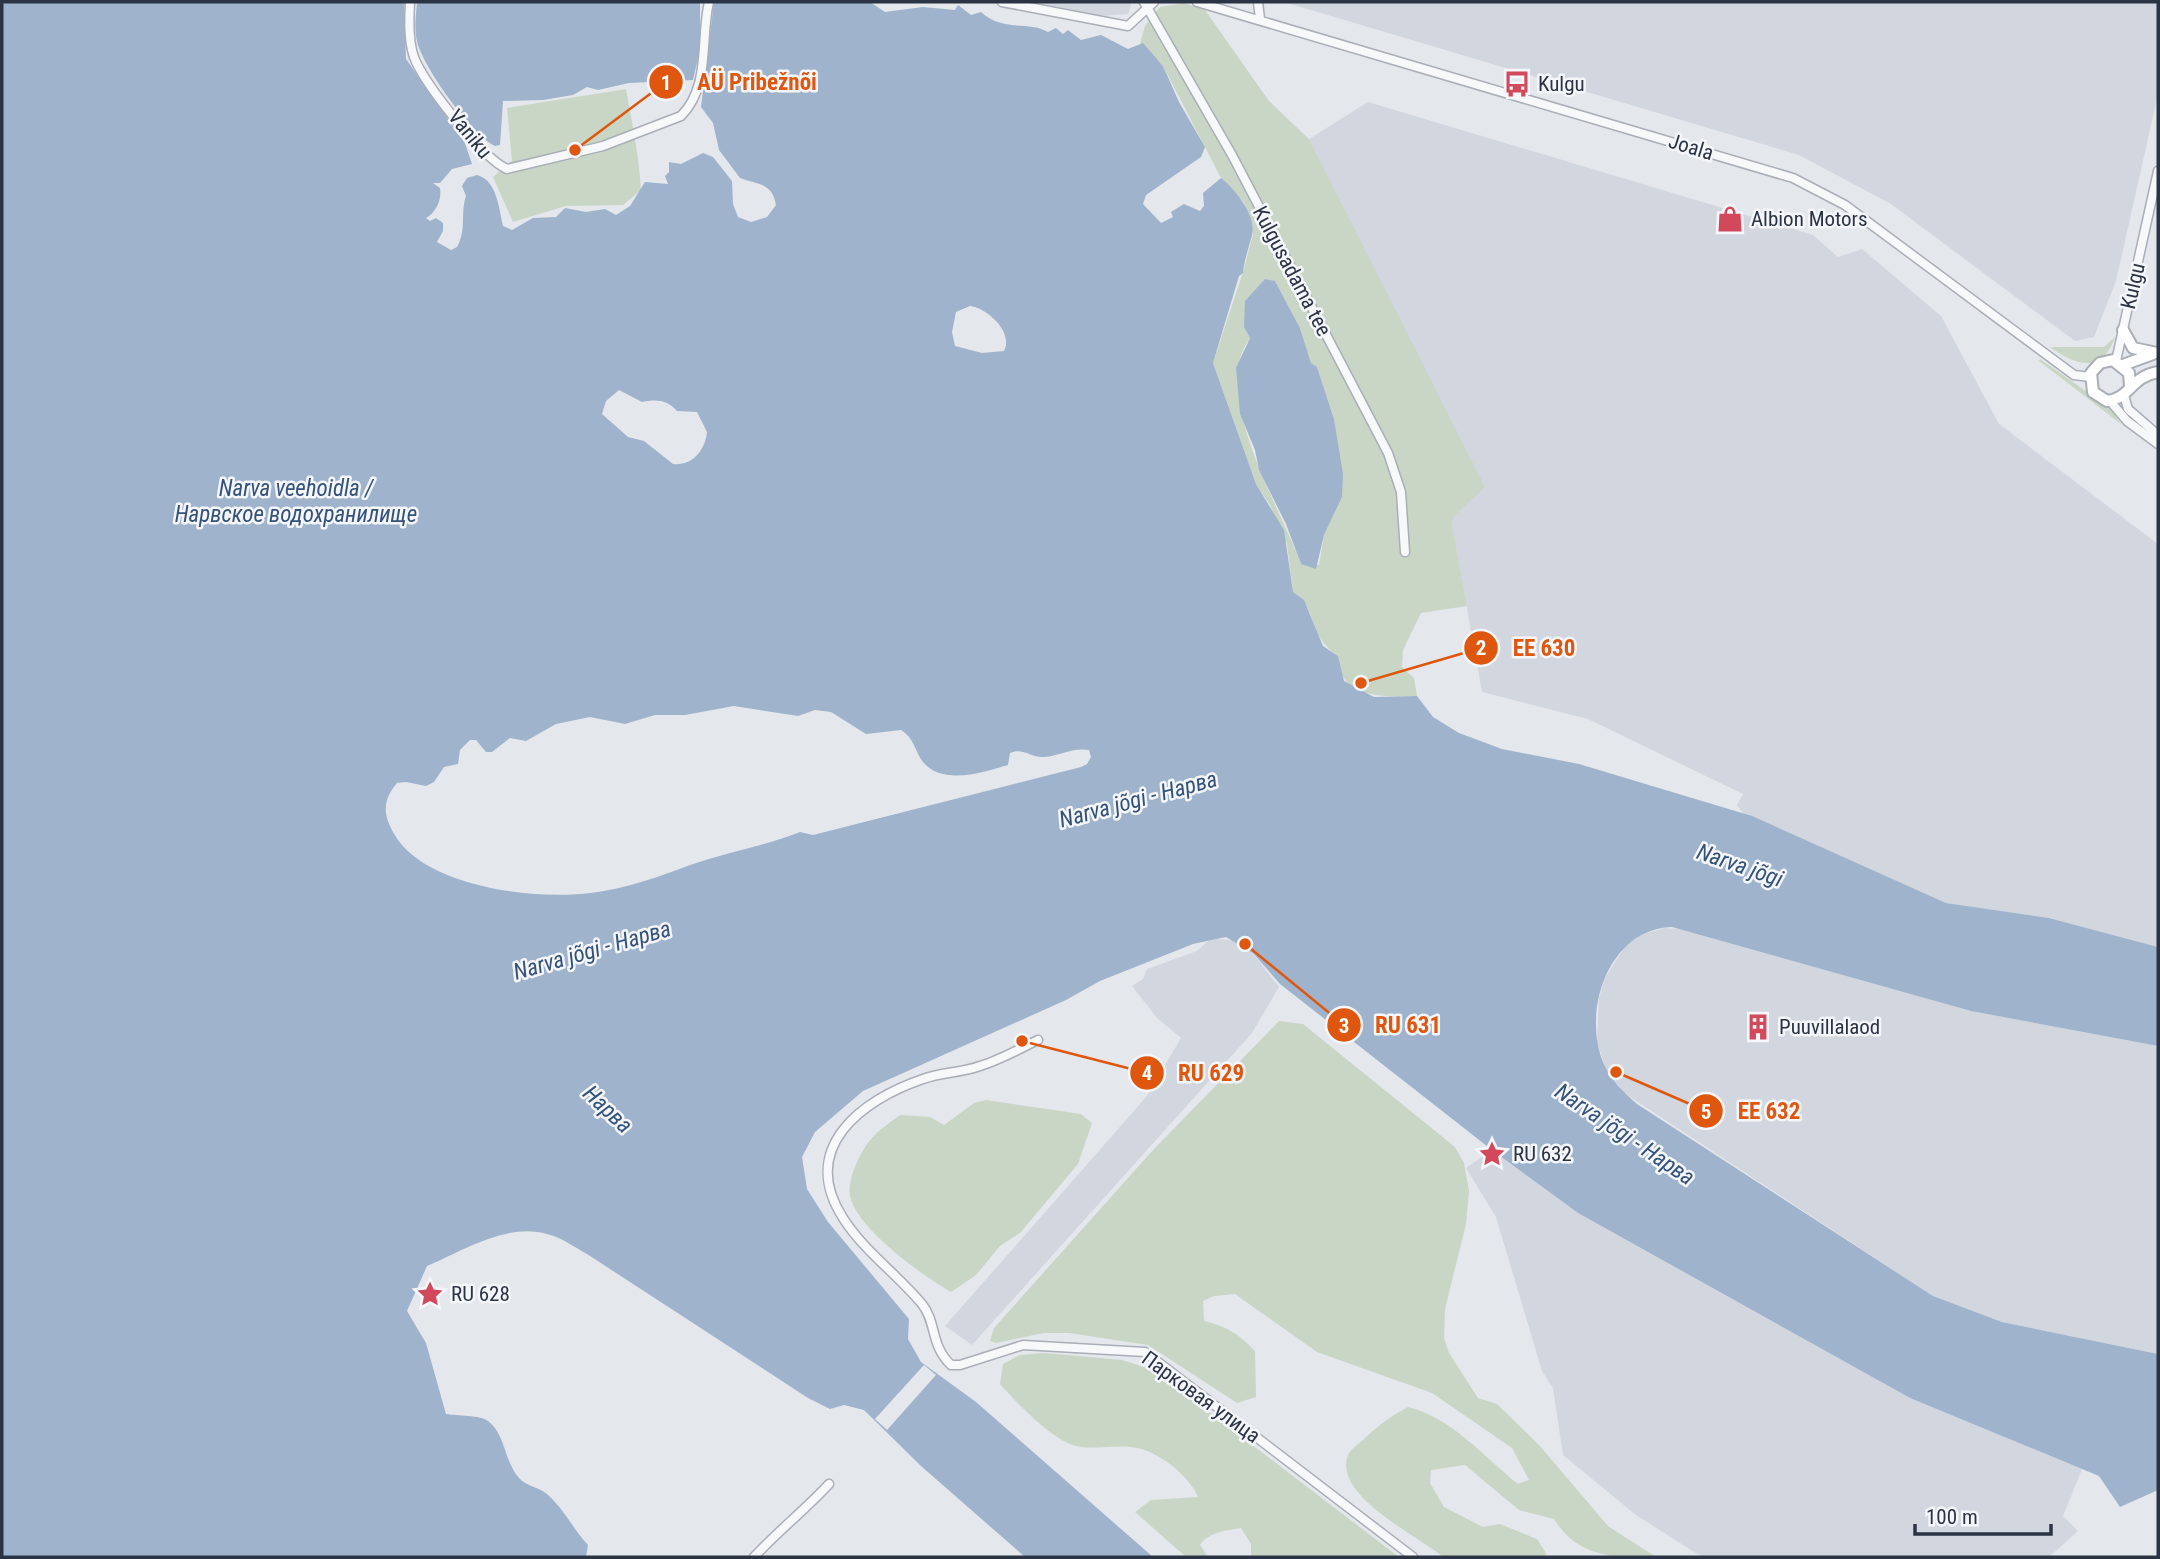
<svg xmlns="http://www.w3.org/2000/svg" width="2160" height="1559" font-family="'Roboto Condensed',sans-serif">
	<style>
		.built { fill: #d2d6de }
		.green { fill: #c9d6c5; fill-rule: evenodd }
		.water { fill: #9fb4cc; fill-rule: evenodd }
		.pier { fill: #e4e7ec }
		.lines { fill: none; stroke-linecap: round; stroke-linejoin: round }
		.street-casing { stroke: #a9aeb7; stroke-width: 11 }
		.secondary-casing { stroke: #a9aeb7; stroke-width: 14 }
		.street { stroke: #f7f8fa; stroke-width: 8 }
		.secondary { stroke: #fff; stroke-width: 10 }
		.labels { text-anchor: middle; stroke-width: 5; stroke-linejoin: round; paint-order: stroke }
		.poi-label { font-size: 21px; fill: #2b3445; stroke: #f4f6f9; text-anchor: start }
		.street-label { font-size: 21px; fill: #2b3445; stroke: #f4f6f9 }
		.water-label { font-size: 23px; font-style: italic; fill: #34527a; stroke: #f4f6f9 }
		.leader { fill: none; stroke: #df570f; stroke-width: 2.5 }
		.callout-dot { fill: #df570f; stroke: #f4f6f9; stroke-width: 2.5 }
		.mark-label { font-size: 21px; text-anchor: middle; font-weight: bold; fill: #fff }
		.callout-label { font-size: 23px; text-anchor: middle; font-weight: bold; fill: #df570f; stroke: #f4f6f9; stroke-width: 5; stroke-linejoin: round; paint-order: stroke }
	</style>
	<rect width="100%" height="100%" fill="#e4e7ec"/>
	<path class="built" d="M 1034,2 L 1129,2 L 1131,5 L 1128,14 L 1099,16 Z
		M 1284,2 L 2158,2 L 2158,94 L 2116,281 L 2094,337 L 2075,341 L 1891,204 L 1799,155 Z
		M 1368,102 L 1813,235 L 1838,257 L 1862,249 L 1941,316 L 1999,424 L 2158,544 L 2158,947 L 2049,918 L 1946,903 L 1743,813 L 1737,805 L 1743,794 L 1588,719 L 1482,692 L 1452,524 L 1455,515 L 1374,272 L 1309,139 Z
		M 1664,928 L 1688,930 L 1971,1011 L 2158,1046 L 2158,1354 L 2002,1322 L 1933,1296 L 1624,1093 L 1606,1069 L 1597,1042 L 1599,998 L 1605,978 L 1624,948 L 1641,935 Z
		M 1217,939 L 1231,940 L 1251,951 L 1279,987 L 1252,1033 L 972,1345 L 945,1326 L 1147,1096 L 1181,1038 L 1157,1018 L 1132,986 L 1143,979 L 1147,969 L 1197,951 L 1208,941 Z
		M 1492,1150 L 1578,1213 L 1910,1398 L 2082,1469 L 2063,1516 L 2078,1531 L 2049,1557 L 1702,1557 L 1636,1515 L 1563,1455 L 1553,1388 L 1542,1371 L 1496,1217 L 1466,1168 Z"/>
	<path class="green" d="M 1184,3 L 1205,10 L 1269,101 L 1309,139 L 1485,487 L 1455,515 L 1452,524 L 1467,606 L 1421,613 L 1403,650 L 1402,667 L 1414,678 L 1417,696 C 1384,697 1338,699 1338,656 C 1306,634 1320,611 1293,592 L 1287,544 L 1270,505 L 1256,484 L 1213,363 L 1244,269 L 1253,234 L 1251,222 L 1244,203 L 1221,178 L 1162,64 L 1140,43 L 1145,26 L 1160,7 ZM 1275,281 L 1300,328 L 1311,363 L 1317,367 L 1334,419 L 1342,497 L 1324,535 L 1319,565 L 1301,564 C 1281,509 1209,392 1250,338 L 1247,332 L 1262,283 Z
		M 626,89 C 632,123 639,155 641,190 L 623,205 L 566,206 L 513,222 L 493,177 L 512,161 L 507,108 Z
		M 2115,337 C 2102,375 2075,365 2050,347 L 2104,347 Z
		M 2040,359 L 2110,408 L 2121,424 L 2039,361 Z
		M 1279,1021 L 1303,1024 L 1455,1147 L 1464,1163 L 1469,1191 L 1466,1224 L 1445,1309 L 1444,1338 L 1449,1353 L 1478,1398 L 1497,1404 L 1540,1446 L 1608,1526 L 1656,1557 C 1614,1557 1579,1559 1554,1519 L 1519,1510 L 1465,1465 L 1431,1470 L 1430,1483 L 1444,1507 L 1483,1527 L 1500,1524 L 1537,1539 L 1546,1553 L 1545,1557 L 1443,1557 C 1419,1536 1329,1494 1349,1453 C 1352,1448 1360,1443 1365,1438 C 1379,1425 1391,1416 1408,1407 C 1452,1418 1483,1456 1518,1484 L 1529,1480 L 1512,1448 L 1432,1393 L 1317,1352 L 1235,1294 L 1214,1296 L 1203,1301 L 1204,1321 C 1226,1326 1239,1334 1255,1351 L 1256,1397 L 1237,1403 L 1148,1345 L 1069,1333 L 1044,1333 L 996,1343 L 990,1341 L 994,1328 L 1153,1150 Z
		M 986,1100 L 1081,1114 L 1092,1123 L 1078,1164 L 1020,1233 L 1000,1246 L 976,1275 L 951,1292 C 923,1276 857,1229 850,1196 C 847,1179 862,1147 874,1136 C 881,1128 891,1122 900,1115 L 930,1117 L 944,1125 L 974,1103 Z
		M 1045,1353 L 1122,1360 L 1154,1370 L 1399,1557 L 1251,1557 L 1251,1544 L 1241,1528 C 1228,1530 1208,1532 1200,1545 L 1208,1557 L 1186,1557 L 1135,1512 L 1151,1500 L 1198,1497 C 1189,1475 1156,1449 1131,1447 C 1113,1445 1092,1450 1076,1446 C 1052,1440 1016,1402 1000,1384 L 1003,1364 L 1020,1355 Z"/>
	<path class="water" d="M 2,2 L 404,2 L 406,59 L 465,143 L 472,164 L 452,169 L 440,183 L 433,183 L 440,188 C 442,200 436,212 426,218 L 430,221 L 436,218 L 443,223 L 443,231 L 437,242 L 451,250 L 457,247 C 467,229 460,214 466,196 L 462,186 L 467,178 L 477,175 C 497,180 499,209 503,226 L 512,230 L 533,218 L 556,217 L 565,208 L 586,212 L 605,209 L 616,215 L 630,206 L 645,182 L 668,184 L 665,176 L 669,172 L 669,162 L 681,164 L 703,153 L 713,157 L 732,181 L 733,204 L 738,217 L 751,222 L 767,217 L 776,205 C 772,182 758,185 740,178 L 719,150 L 713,123 L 701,107 L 714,2 L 870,2 L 885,12 L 923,7 L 955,10 L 958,5 L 971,15 L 981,12 C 1004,33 1029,20 1048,32 L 1056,28 L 1063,34 L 1068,30 L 1081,40 L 1101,35 L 1128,49 L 1143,43 L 1163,66 L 1179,102 L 1205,147 L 1201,157 L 1146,195 L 1143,204 L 1161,223 L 1173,217 L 1171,212 L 1184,204 L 1200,211 L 1204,206 L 1203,193 L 1221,178 C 1235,189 1257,216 1252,235 C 1249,248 1244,260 1243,273 L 1239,276 L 1213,363 L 1256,484 L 1284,530 L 1293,592 L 1304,600 L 1323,646 L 1338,656 L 1344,681 L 1374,697 L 1417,696 L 1433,717 L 1459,733 L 1502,749 L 1579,764 L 1752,816 L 1946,903 L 2049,918 L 2158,947 L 2158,1046 L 1971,1011 L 1672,927 C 1609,929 1582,1010 1603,1062 C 1610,1079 1623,1092 1637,1104 L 1933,1296 L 2002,1322 L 2158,1354 L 2158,1490 L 2120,1507 L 2099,1476 L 1910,1398 L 1578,1213 L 1492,1150 L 1280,984 L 1253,953 L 1226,937 L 1193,944 L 1100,981 L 1066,1000 L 863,1091 L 815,1132 L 802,1157 L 807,1189 L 828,1222 L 909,1319 L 908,1339 L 921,1362 L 976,1402 L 1153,1557 L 1025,1557 L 921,1466 L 864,1410 L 844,1405 L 830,1409 L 808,1398 L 587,1254 C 574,1247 561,1237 547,1234 C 508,1222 462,1251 427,1266 L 407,1311 L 426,1343 L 446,1414 C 457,1416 481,1415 488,1421 C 506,1435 504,1461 519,1478 C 526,1486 539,1487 547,1494 C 564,1509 573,1529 588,1545 L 586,1557 L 2,1557 ZM 970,306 C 987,308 1014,332 1004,351 L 982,353 L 955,346 L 952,332 L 956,312 ZM 619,390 L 642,402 C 657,399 667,400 677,411 L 697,412 L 707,432 C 705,451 692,466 673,464 L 644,441 L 628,437 L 602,414 L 606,401 ZM 734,706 L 798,716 L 815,710 L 831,712 L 866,734 L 901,730 C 915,739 914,750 923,762 C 942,786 985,772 1008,765 L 1010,753 C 1023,747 1031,758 1044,757 C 1060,756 1072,747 1089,750 L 1091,757 L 1087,764 L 1081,767 L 813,835 L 800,832 C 765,846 728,852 693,864 C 661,876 625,889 591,893 C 536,900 433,888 398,840 C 384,819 380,803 397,783 L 406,782 L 426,786 L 434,782 L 444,767 L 458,764 L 460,750 L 470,740 L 476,740 L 486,752 L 492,752 L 510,738 L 526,741 L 556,724 L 590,717 L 625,724 L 655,715 L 685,715 Z
		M 417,2 L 700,2 L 700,49 L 693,80 L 629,83 L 598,90 L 587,87 L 573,95 L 543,100 L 503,101 L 500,145 L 495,146 C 472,135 422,66 417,41 C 414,28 416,15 417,2 Z
		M 1265,279 L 1275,281 L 1300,328 L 1311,363 L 1317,367 L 1334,419 L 1343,474 L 1342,497 L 1324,535 L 1316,569 L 1301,564 L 1286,524 L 1259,470 L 1255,450 L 1240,414 L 1236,368 L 1250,338 L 1244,327 L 1245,301 Z"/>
	<path class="pier" d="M 924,1365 L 936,1375 L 887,1430 L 875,1419 Z"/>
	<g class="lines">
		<g class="street-casing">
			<path id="street" d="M 410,2 C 409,20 408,45 416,62 C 428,87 482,158 507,169 L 603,146 L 681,116 C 711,86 700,39 709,2
				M 1002,2 L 1128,26 L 1154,2
				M 1144,2 L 1232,155 L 1388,453 L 1401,492 L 1405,552
				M 1197,2 L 1793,178 L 1845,205 L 2074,375 L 2090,377
				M 1258,2 L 1260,19
				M 2116,361 L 2158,171
				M 2124,395 L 2128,409 L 2158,435
				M 2110,401 L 2127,421 L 2158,444
				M 1038,1040 C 1019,1049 1000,1060 980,1066 C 961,1073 941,1072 923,1079 C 861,1100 798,1148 843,1218 C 864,1251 897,1274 922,1304 C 937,1323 930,1345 951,1365 L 960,1365 L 1023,1345 L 1145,1352 L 1413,1557
				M 754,1557 C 778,1531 805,1510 829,1484"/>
		</g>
		<g class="secondary-casing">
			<path id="secondary" d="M 2123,330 L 2133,348 L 2157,353
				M 2123,365 L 2153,354
				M 2130,386 L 2129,373 L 2113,360 L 2100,363 L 2091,373 L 2093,392 L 2107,401 C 2131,398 2130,377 2158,372"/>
		</g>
		<use href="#street" class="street"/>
		<use href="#secondary" class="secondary"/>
	</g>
	<defs>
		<g id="bus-bare" transform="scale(2.1)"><path d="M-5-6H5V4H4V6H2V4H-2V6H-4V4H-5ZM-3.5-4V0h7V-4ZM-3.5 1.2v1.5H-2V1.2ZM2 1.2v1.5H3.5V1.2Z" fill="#d1495b" stroke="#f4f6f9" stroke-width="2.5" paint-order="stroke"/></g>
		<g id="shop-bare" transform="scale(2.1)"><path d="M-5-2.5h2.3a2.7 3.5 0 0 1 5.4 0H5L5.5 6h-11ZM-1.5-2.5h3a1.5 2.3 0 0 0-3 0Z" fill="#d1495b" stroke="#f4f6f9" stroke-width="2.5" paint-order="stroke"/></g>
		<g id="building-bare" transform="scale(2.1)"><path d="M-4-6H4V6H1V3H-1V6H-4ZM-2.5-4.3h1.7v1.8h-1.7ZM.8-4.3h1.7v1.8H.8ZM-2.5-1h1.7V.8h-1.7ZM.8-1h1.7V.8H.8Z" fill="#d1495b" stroke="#f4f6f9" stroke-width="2.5" paint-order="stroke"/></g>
		<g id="sight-bare" transform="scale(2.1)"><path d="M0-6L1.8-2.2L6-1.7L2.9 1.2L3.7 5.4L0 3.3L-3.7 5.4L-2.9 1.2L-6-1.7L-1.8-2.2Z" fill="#d1495b" stroke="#f4f6f9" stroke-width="2.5" paint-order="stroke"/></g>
	</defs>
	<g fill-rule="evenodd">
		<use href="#bus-bare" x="1517" y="84"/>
		<use href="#shop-bare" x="1730" y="219"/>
		<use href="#building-bare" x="1758" y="1027"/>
		<use href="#sight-bare" x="1492" y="1154"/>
		<use href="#sight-bare" x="430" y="1294"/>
	</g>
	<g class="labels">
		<g class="poi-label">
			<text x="1538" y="91">Kulgu</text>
			<text x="1751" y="226">Albion Motors</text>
			<text x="1779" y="1034">Puuvillalaod</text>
			<text x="1513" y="1161">RU 632</text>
			<text x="451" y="1301">RU 628</text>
		</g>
		<g class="street-label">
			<text transform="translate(470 134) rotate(51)" y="7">Vaniku</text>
			<text transform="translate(1691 147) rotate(17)" y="7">Joala</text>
			<text transform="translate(1292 271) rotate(62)" y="7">Kulgusadama tee</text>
			<text transform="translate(2133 286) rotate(-77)" y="7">Kulgu</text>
			<text transform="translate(1201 1397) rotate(36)" y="7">Парковая улица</text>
		</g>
		<g class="water-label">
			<text x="296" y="496">Narva veehoidla /<tspan x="296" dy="26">Нарвское водохранилище</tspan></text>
			<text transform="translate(1138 799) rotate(-15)" y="8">Narva jõgi - Нарва</text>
			<text transform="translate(1740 865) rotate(19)" y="8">Narva jõgi</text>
			<text transform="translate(592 950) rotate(-16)" y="8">Narva jõgi - Нарва</text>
			<text transform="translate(608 1109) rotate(43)" y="8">Нарва</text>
			<text transform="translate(1625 1134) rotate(34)" y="8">Narva jõgi - Нарва</text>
		</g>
	</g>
	<path class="leader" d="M575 150L666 82M1361 683L1481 648M1245 944L1344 1025M1022 1041L1147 1073M1616 1072L1706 1111"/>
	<g class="callout-dot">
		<circle cx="575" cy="150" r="7"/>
		<circle cx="1361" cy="683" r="7"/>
		<circle cx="1245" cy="944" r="7"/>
		<circle cx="1022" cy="1041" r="7"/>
		<circle cx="1616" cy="1072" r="7"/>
		<circle cx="666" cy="82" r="18"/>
		<circle cx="1481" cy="648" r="18"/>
		<circle cx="1344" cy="1025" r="18"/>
		<circle cx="1147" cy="1073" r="18"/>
		<circle cx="1706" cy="1111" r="18"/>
	</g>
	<g class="mark-label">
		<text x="666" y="90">1</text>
		<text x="1481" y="655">2</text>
		<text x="1344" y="1033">3</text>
		<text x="1147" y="1080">4</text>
		<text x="1706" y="1119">5</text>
	</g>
	<g class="callout-label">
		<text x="757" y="90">AÜ Pribežnõi</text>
		<text x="1544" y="656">EE 630</text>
		<text x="1408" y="1033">RU 631</text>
		<text x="1211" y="1081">RU 629</text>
		<text x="1769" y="1119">EE 632</text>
	</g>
	<rect width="2160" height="1559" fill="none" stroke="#2b3445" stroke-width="7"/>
	<path d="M1915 1524v10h136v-10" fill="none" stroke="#2b3445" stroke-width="3.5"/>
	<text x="1926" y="1524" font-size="21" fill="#2b3445" stroke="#f4f6f9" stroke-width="5" paint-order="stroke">100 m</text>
</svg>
